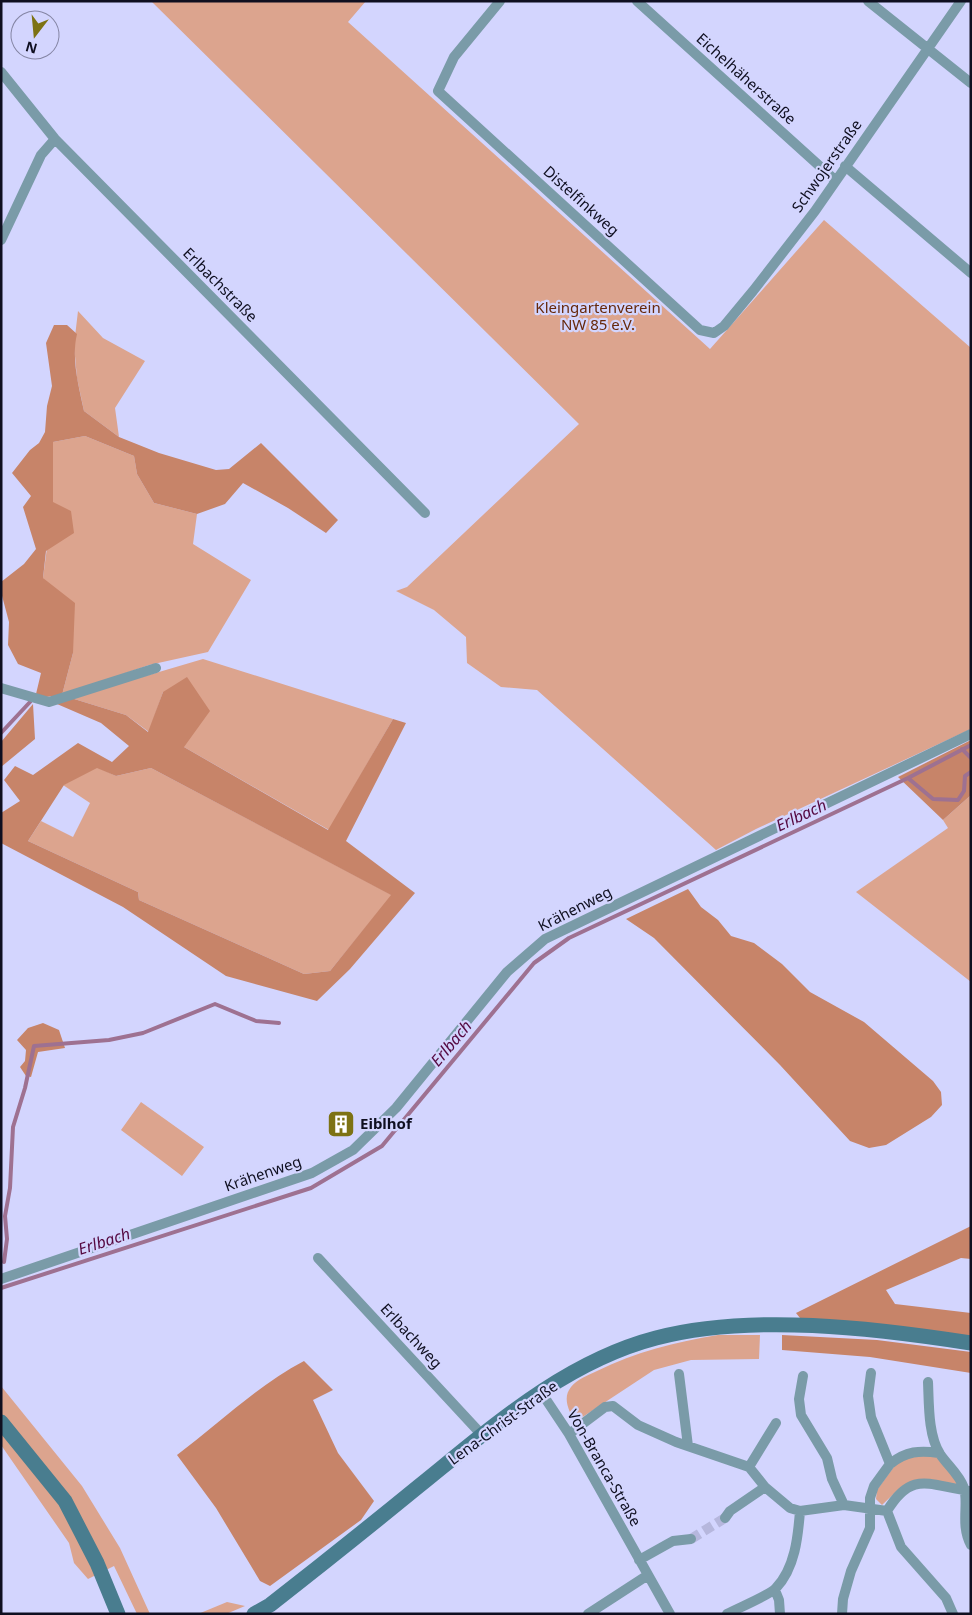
<svg xmlns="http://www.w3.org/2000/svg" width="972" height="1615" font-family="'Noto Sans',sans-serif">
	<style>
		.green { fill: #dca48e }
		.forest { fill: #c78469; fill-rule: evenodd }
		.lines { fill: none; stroke-linecap: round; stroke-linejoin: round }
		.stream { stroke: #9e7191; stroke-width: 4 }
		.street-tunnel { stroke: #b6b7dd; stroke-width: 10; stroke-dasharray: 10 5; stroke-linecap: butt }
		.street { stroke: #7a9ba8; stroke-width: 10 }
		.secondary { stroke: #497d8f; stroke-width: 15 }
		.labels { text-anchor: middle; stroke-width: 4.5; stroke-linejoin: round; paint-order: stroke }
		.street-label { font-size: 15px; fill: #0f0f20; stroke: #d3d5fe }
		.park-label { font-size: 15px; fill: #66280b; stroke: #d3d5fe }
		.poi-label { font-size: 15px; font-weight: bold; fill: #0f0f20; stroke: #d3d5fe; text-anchor: start }
		.water-label { font-size: 16px; font-style: italic; fill: #550941; stroke: #d3d5fe }
	</style>
	<rect width="100%" height="100%" fill="#d3d5fe"/>
	<path class="green" d="M 151,1 L 366,1 L 348,22 L 710,349 L 824,220 L 971,348 L 971,729 L 756,829 L 716,850 L 537,690 L 501,687 L 467,663 L 466,637 L 434,610 L 396,591 L 407,587 L 579,424 Z
		M 78,311 L 103,338 L 145,361 L 115,408 L 119,437 L 84,411 L 77,378 L 74,345 Z
		M 85,436 L 134,456 L 137,474 L 154,503 L 197,514 L 193,544 L 251,580 L 208,652 L 149,665 L 62,695 L 73,653 L 43,578 L 53,502 L 53,442 Z
		M 203,659 L 393,719 L 329,830 L 184,747 L 163,692 L 149,732 L 126,715 L 71,698 Z
		M 97,767 L 116,776 L 151,768 L 392,895 L 330,971 L 304,974 L 139,900 L 138,892 L 28,841 L 41,821 L 73,837 L 90,803 L 63,785 Z
		M 971,795 L 971,982 L 856,892 L 948,828 L 943,820 Z
		M 141,1102 L 204,1147 L 182,1176 L 121,1130 Z
		M 718,1335 L 760,1335 L 759,1359 L 691,1360 L 654,1370 L 575,1422 C 569,1411 562,1398 571,1387 C 577,1379 589,1375 597,1371 C 636,1352 675,1342 718,1335 Z
		M 1,1386 L 82,1486 L 120,1548 L 150,1614 L 137,1614 L 114,1566 L 88,1579 L 74,1563 L 69,1543 L 1,1445 Z
		M 939,1455 L 961,1488 L 902,1486 L 882,1505 L 876,1499 L 877,1490 L 901,1457 Z
		M 227,1602 L 245,1606 L 226,1614 L 198,1614 Z"/>
	<path class="forest" d="M 54,325 L 67,325 L 77,334 C 71,359 79,387 84,411 L 119,437 L 159,453 L 216,470 L 229,469 L 261,443 L 338,520 L 326,533 L 288,508 L 243,483 L 225,504 L 197,514 L 154,503 L 137,474 L 134,456 L 85,436 L 53,442 L 53,502 L 71,511 L 74,533 L 46,551 L 43,578 L 75,603 L 73,653 L 62,695 L 46,697 L 36,694 L 41,673 L 18,664 L 8,645 L 9,622 L 1,592 L 1,582 L 24,564 L 36,549 L 23,507 L 31,496 L 12,473 L 30,450 L 39,443 L 45,432 L 47,406 L 52,386 L 46,343 Z
		M 187,677 L 210,711 L 184,747 L 328,830 L 393,719 L 406,723 L 346,841 L 415,893 L 350,969 L 317,1001 L 226,976 L 123,907 L 1,843 L 1,813 L 20,801 L 4,780 L 15,766 L 33,775 L 78,743 L 112,762 L 129,746 L 101,723 L 57,704 L 71,698 L 126,715 L 148,732 L 163,692 ZM 97,768 L 116,776 L 151,768 L 391,895 L 330,971 L 304,974 L 139,900 L 138,892 L 28,841 L 64,785 Z
		M 33,704 L 35,739 L 1,767 L 1,742 Z
		M 971,740 L 971,795 L 943,820 L 898,777 Z
		M 688,889 L 701,907 L 718,920 L 731,936 L 754,943 L 782,964 L 810,992 L 864,1022 L 933,1081 L 941,1092 L 942,1105 L 931,1117 L 886,1145 L 869,1148 L 850,1141 L 780,1065 L 654,938 L 626,919 Z
		M 43,1023 L 59,1030 L 65,1048 L 38,1052 L 31,1077 L 26,1076 L 20,1067 L 25,1061 L 26,1050 L 17,1040 L 28,1028 Z
		M 971,1226 L 971,1259 L 961,1258 L 886,1290 L 895,1304 L 971,1313 L 971,1336 L 800,1318 L 796,1313 Z
		M 782,1335 L 877,1340 L 971,1352 L 971,1373 L 870,1357 L 782,1350 Z
		M 304,1361 L 333,1390 L 313,1400 L 338,1453 L 374,1501 L 361,1520 L 270,1586 L 260,1581 L 216,1508 L 177,1455 C 219,1423 257,1386 304,1361 Z"/>
	<g class="lines">
		<path class="stream" d="M 1,733 L 30,702
			M 962,749 L 971,758
			M 908,778 L 971,745
			M 4,1262 L 7,1239 L 5,1216 L 10,1188 L 13,1127 L 25,1088 L 34,1046 L 109,1040 L 143,1033 L 215,1004 L 256,1021 L 279,1023
			M 1,1288 L 311,1188 L 382,1146 L 534,963 L 569,938 L 908,778 L 933,799 L 958,800 L 964,791 L 965,776 L 971,772"/>
		<path class="street-tunnel" d="M 691,1539 L 725,1518"/>
		<path class="street" d="M 500,1 L 454,57 L 438,91 L 700,330 L 714,333 L 724,326 L 753,291 L 815,211 L 961,1
			M 637,1 L 835,180
			M 868,1 L 971,83
			M 1,72 L 55,139 L 425,513
			M 845,166 L 971,273
			M 1,240 L 41,155 L 55,139
			M 1,688 L 49,702 L 156,668
			M 318,1258 L 482,1435
			M 1,1279 L 312,1173 L 353,1150 L 396,1108 L 507,972 L 545,939 L 971,734
			M 679,1374 L 688,1446
			M 803,1376 L 799,1399 L 801,1415 L 827,1458 L 832,1479 L 844,1505
			M 928,1382 C 929,1404 928,1435 940,1454 C 948,1466 959,1474 964,1488 C 969,1504 960,1525 971,1545
			M 541,1392 L 569,1434 L 670,1614
			M 569,1434 L 605,1407 L 613,1406 L 638,1425 L 676,1442 L 749,1467 L 765,1487 L 790,1508 L 800,1511 L 844,1505 L 887,1511 C 913,1468 931,1487 971,1491
			M 890,1464 C 906,1451 920,1450 939,1453
			M 749,1467 L 776,1423
			M 887,1511 L 901,1547 L 946,1598 L 953,1614
			M 725,1518 L 730,1511 L 765,1487
			M 639,1560 L 673,1541 L 691,1539
			M 775,1590 L 779,1600 L 780,1614
			M 588,1614 L 648,1575
			M 727,1614 C 738,1608 770,1595 776,1588 C 795,1568 798,1537 800,1511
			M 842,1614 L 843,1599 L 851,1571 L 870,1528 L 870,1498 L 874,1486 L 890,1464 L 871,1417 L 868,1396 L 871,1373"/>
		<path class="secondary" d="M 1,1422 L 65,1501 L 97,1563 L 118,1614
			M 254,1614 L 270,1605 C 320,1566 370,1526 419,1486 C 491,1428 564,1362 656,1338 C 751,1313 874,1328 971,1343"/>
	</g>
	<defs>
		<g id="building-square" transform="scale(1.4375)"><rect x="-9" y="-9" width="18" height="18" rx="4" fill="#7d7213" stroke="#d3d5fe"/><path d="M-4-6H4V6H1V3H-1V6H-4ZM-2.5-4.3h1.7v1.8h-1.7ZM.8-4.3h1.7v1.8H.8ZM-2.5-1h1.7V.8h-1.7ZM.8-1h1.7V.8H.8Z" fill="#fff"/></g>
	</defs>
	<g fill-rule="evenodd">
		<use href="#building-square" x="341" y="1124"/>
	</g>
	<g class="labels">
		<g class="street-label">
			<text transform="translate(746 79) rotate(42)" y="5">Eichelhäherstraße</text>
			<text transform="translate(827 166) rotate(-55)" y="5">Schwojerstraße</text>
			<text transform="translate(581 201) rotate(42)" y="5">Distelfinkweg</text>
			<text transform="translate(220 285) rotate(45)" y="5">Erlbachstraße</text>
			<text transform="translate(575 909) rotate(-27)" y="5">Krähenweg</text>
			<text transform="translate(263 1174) rotate(-19)" y="5">Krähenweg</text>
			<text transform="translate(411 1336) rotate(47)" y="5">Erlbachweg</text>
			<text transform="translate(503 1423) rotate(-36)" y="5">Lena-Christ-Straße</text>
			<text transform="translate(604 1468) rotate(60)" y="5">Von-Branca-Straße</text>
		</g>
		<g class="park-label">
			<text x="598" y="313">Kleingartenverein<tspan x="598" dy="17">NW 85 e.V.</tspan></text>
		</g>
		<g class="poi-label">
			<text x="360" y="1129">Eiblhof</text>
		</g>
		<g class="water-label">
			<text transform="translate(801 815) rotate(-25)" y="6">Erlbach</text>
			<text transform="translate(451 1043) rotate(-50)" y="6">Erlbach</text>
			<text transform="translate(104 1241) rotate(-18)" y="6">Erlbach</text>
		</g>
	</g>
	<rect width="972" height="1615" fill="none" stroke="#0f0f20" stroke-width="5"/>
	<g transform="translate(35 35) rotate(196)"><circle r="24" fill="#d3d5fe" stroke="#8586a5"/>
	<path d="M0-4L9 19L0 12L-9 19Z" fill="#7d7213"/>
	<text y="-8" font-size="14" font-weight="bold" text-anchor="middle" fill="#0f0f20">N</text>
	</g>
</svg>
